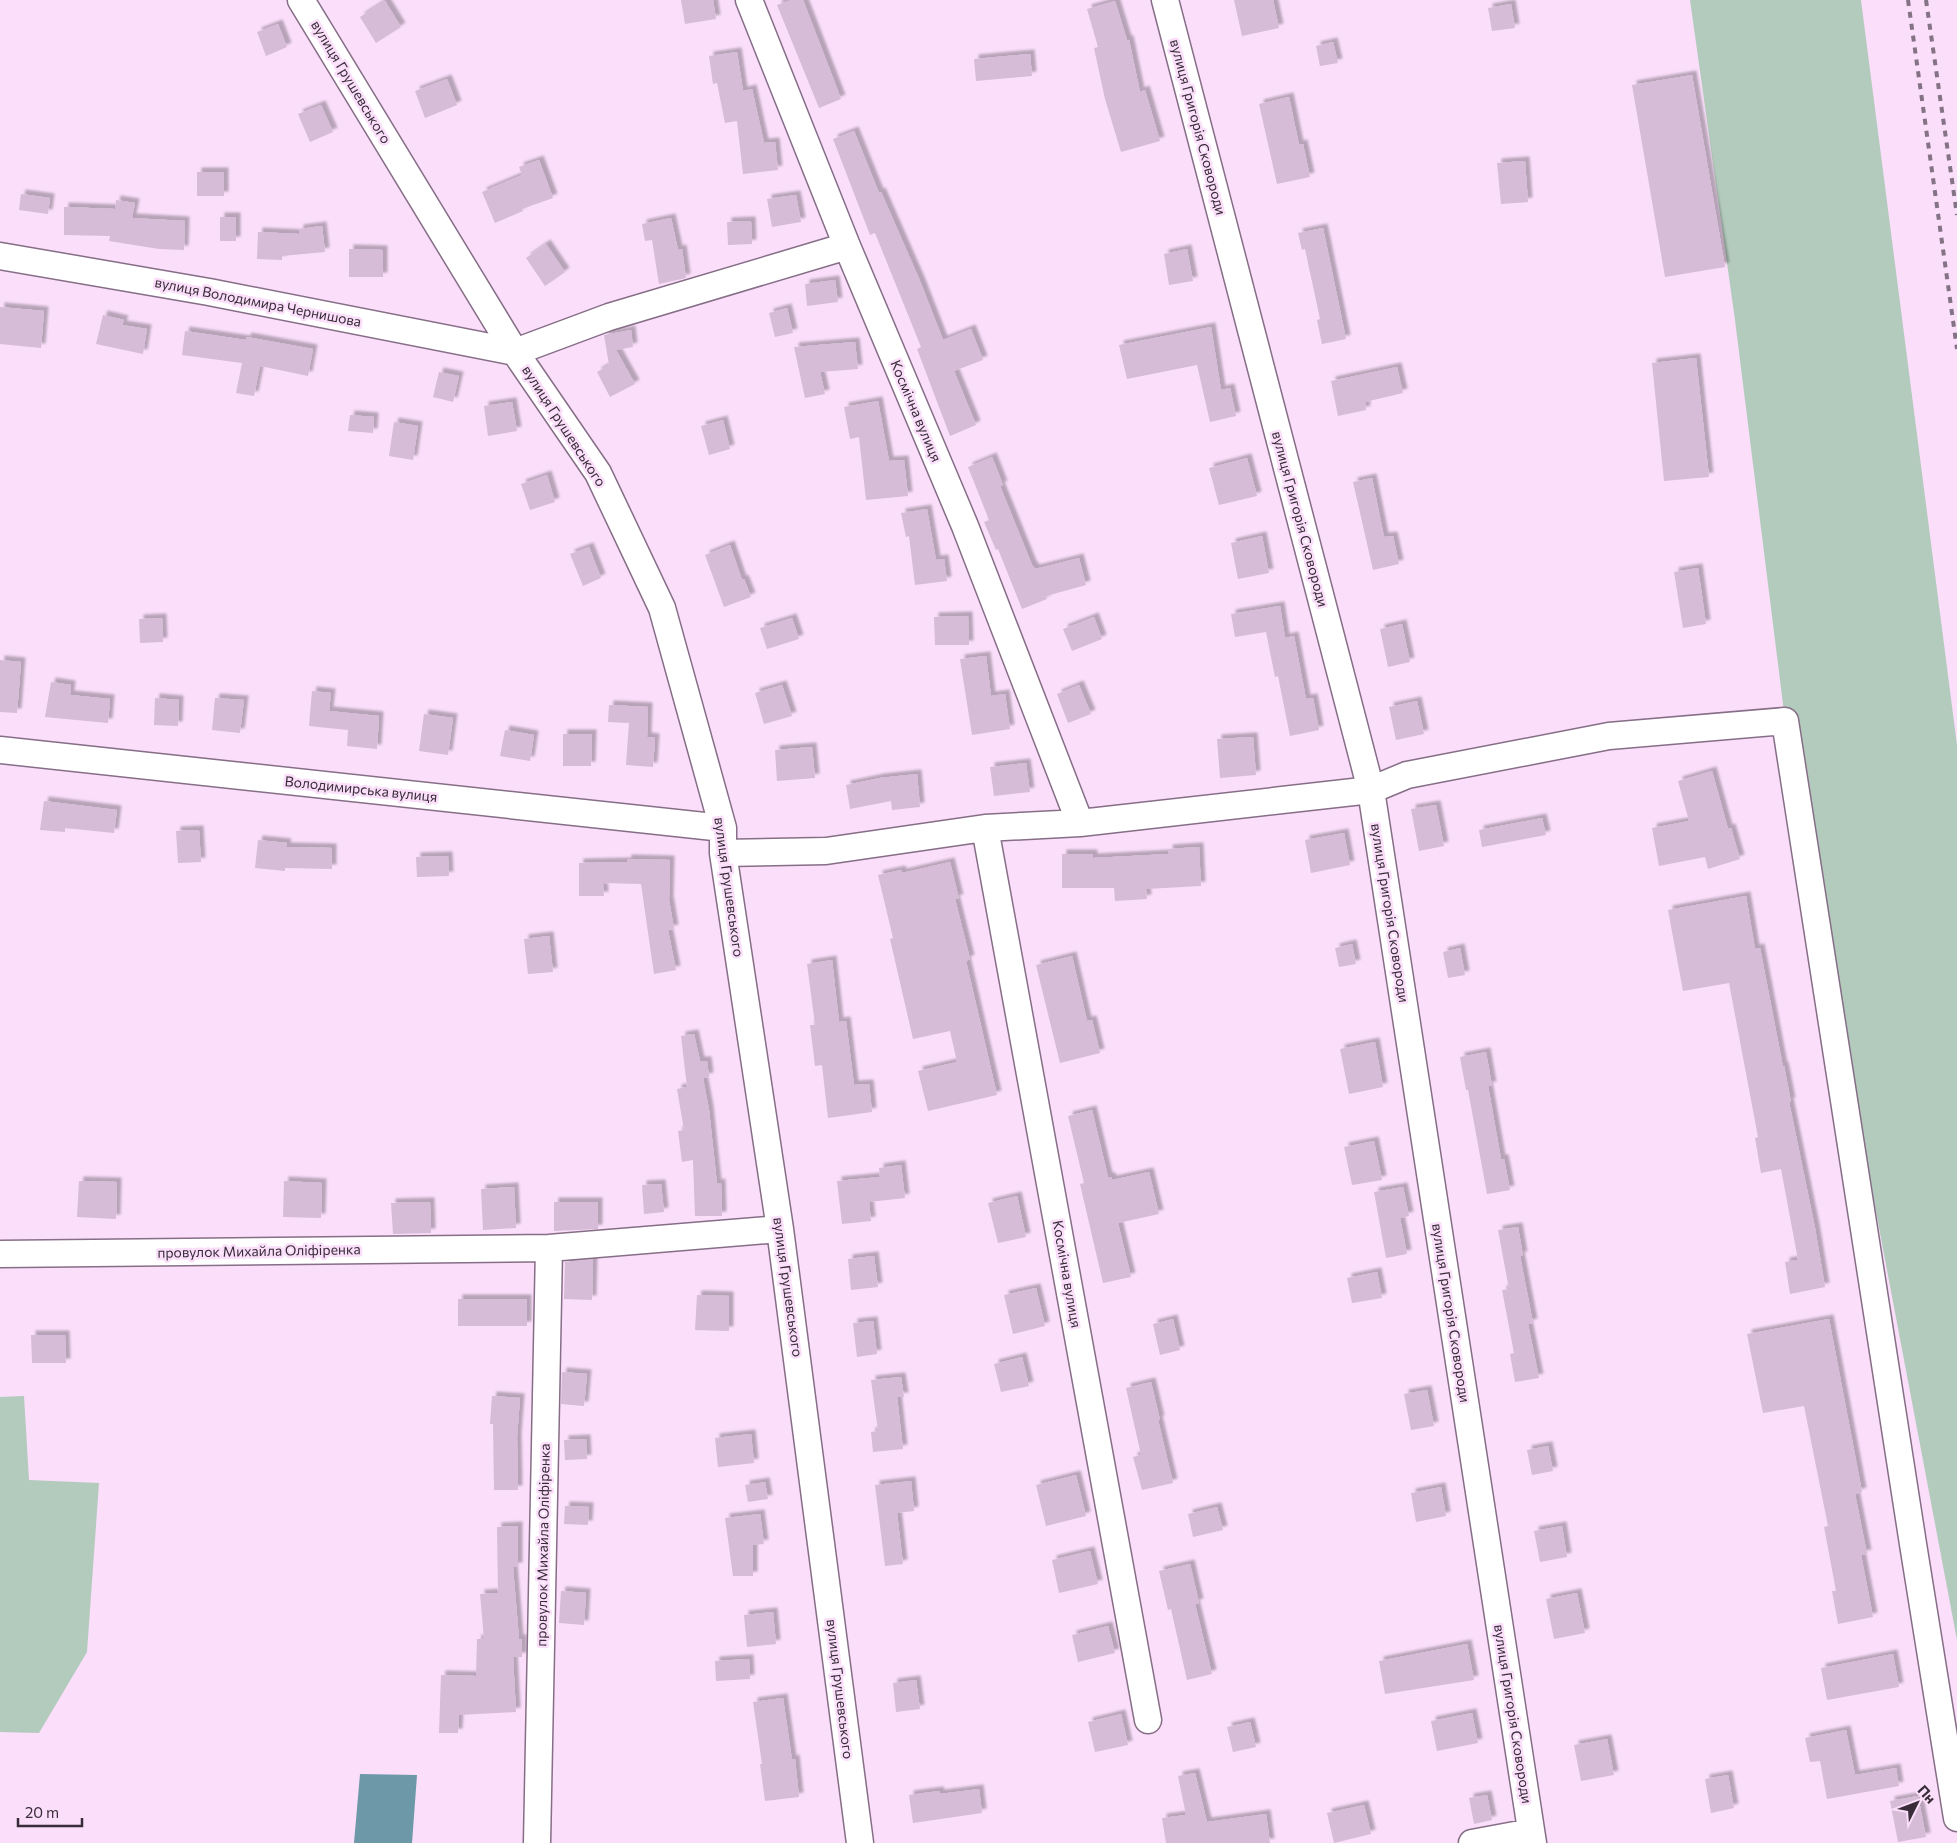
<svg xmlns="http://www.w3.org/2000/svg" width="1957" height="1843" font-family="Commissioner,sans-serif">
	<style>
		.green { fill: #b3cbbd }
		.water { fill: #6c98a7 }
		.building { fill: #d6bcd7; filter: url(#shadow) }
		.lines { fill: none; stroke-linecap: round; stroke-linejoin: round }
		.minor-casing { stroke: #866e87; stroke-width: 29 }
		.minor { stroke: #fff; stroke-width: 26 }
		.rail { stroke: #847384; stroke-width: 4; stroke-dasharray: 6 6; stroke-linecap: butt }
		.labels { text-anchor: middle; stroke-width: 5; stroke-linejoin: round; paint-order: stroke }
		.street-label { font-size: 14px; fill: #372c37; stroke: #fadefa }
	</style>
	<defs>
		<filter id="shadow"><feDropShadow dx="4.5" dy="-4.5" stdDeviation="1" flood-color="#0004"/></filter>
	</defs>
	<rect width="100%" height="100%" fill="#fadefa"/>
	<path class="green" d="M 1690,0 L 1861,0 L 1957,745 L 1957,1640 L 1789,752 L 1735,320 Z
		M 24,1396 L 29,1480 L 99,1483 L 87,1652 L 39,1733 L 0,1732 L 0,1397 Z"/>
	<path class="water" d="M 360,1774 L 417,1775 L 412,1843 L 354,1843 Z"/>
	<path class="building" d="M 681,0 L 713,0 L 716,19 L 685,24 Z
		M 791,0 L 803,0 L 841,99 L 819,108 L 777,5 Z
		M 1234,0 L 1273,0 L 1279,28 L 1242,36 Z
		M 385,1 L 401,27 L 376,43 L 360,17 Z
		M 1115,1 L 1127,40 L 1129,40 L 1140,92 L 1145,90 L 1160,141 L 1121,152 L 1105,99 L 1094,48 L 1098,47 L 1087,9 Z
		M 1511,4 L 1515,28 L 1492,31 L 1488,8 Z
		M 278,24 L 287,47 L 266,56 L 257,32 Z
		M 1333,42 L 1338,63 L 1320,66 L 1316,46 Z
		M 737,52 L 743,91 L 752,89 L 764,143 L 775,142 L 778,170 L 743,174 L 737,121 L 725,123 L 717,83 L 713,84 L 709,56 Z
		M 1030,54 L 1032,76 L 976,81 L 974,59 Z
		M 1692,75 L 1725,267 L 1665,277 L 1632,85 Z
		M 447,79 L 457,105 L 425,118 L 415,91 Z
		M 1289,97 L 1299,145 L 1303,144 L 1310,177 L 1277,184 L 1259,104 Z
		M 321,105 L 333,132 L 310,142 L 298,114 Z
		M 854,131 L 879,193 L 881,192 L 920,281 L 943,340 L 971,329 L 983,360 L 954,371 L 976,425 L 950,436 L 917,349 L 921,347 L 875,233 L 870,235 L 833,139 Z
		M 539,160 L 553,198 L 522,209 L 523,211 L 495,223 L 482,192 L 522,175 L 519,167 Z
		M 1525,161 L 1528,202 L 1501,204 L 1497,163 Z
		M 197,172 L 224,172 L 224,196 L 197,196 Z
		M 21,194 L 50,198 L 48,214 L 19,210 Z
		M 796,195 L 801,222 L 772,227 L 767,199 Z
		M 116,200 L 135,203 L 132,218 L 185,221 L 184,250 L 159,249 L 109,241 L 110,236 L 64,235 L 64,207 L 115,209 Z
		M 220,217 L 236,217 L 236,241 L 220,241 Z
		M 671,218 L 678,250 L 682,249 L 686,278 L 659,284 L 652,240 L 645,241 L 642,224 Z
		M 751,221 L 752,244 L 728,245 L 727,222 Z
		M 322,226 L 325,252 L 282,256 L 282,260 L 257,259 L 258,232 L 299,234 L 299,229 Z
		M 1323,228 L 1346,339 L 1322,344 L 1317,320 L 1320,319 L 1305,249 L 1302,250 L 1298,233 Z
		M 546,244 L 565,272 L 545,286 L 526,258 Z
		M 349,249 L 383,250 L 383,277 L 349,277 Z
		M 1187,249 L 1193,281 L 1169,285 L 1164,254 Z
		M 835,280 L 838,302 L 807,306 L 805,284 Z
		M 0,307 L 44,311 L 41,348 L 0,344 Z
		M 787,308 L 793,333 L 775,337 L 769,313 Z
		M 103,315 L 124,320 L 122,325 L 147,329 L 143,354 L 96,344 Z
		M 1211,327 L 1221,390 L 1230,388 L 1236,416 L 1210,422 L 1197,365 L 1127,379 L 1119,345 Z
		M 631,330 L 633,347 L 616,350 L 635,384 L 610,397 L 597,372 L 609,365 L 604,335 Z
		M 185,331 L 246,340 L 247,337 L 313,349 L 308,376 L 260,366 L 254,396 L 236,393 L 242,363 L 182,355 Z
		M 855,342 L 858,369 L 820,372 L 825,394 L 805,398 L 794,347 Z
		M 1696,358 L 1709,477 L 1664,481 L 1652,363 Z
		M 1397,367 L 1403,393 L 1365,402 L 1366,410 L 1338,416 L 1331,381 Z
		M 439,372 L 459,376 L 453,402 L 433,397 Z
		M 878,401 L 889,461 L 904,460 L 908,496 L 866,500 L 859,437 L 850,439 L 844,407 Z
		M 512,402 L 517,431 L 488,436 L 484,406 Z
		M 350,415 L 374,417 L 373,433 L 348,431 Z
		M 723,420 L 730,449 L 709,455 L 701,426 Z
		M 394,422 L 418,426 L 413,460 L 389,456 Z
		M 992,457 L 1003,485 L 1000,486 L 1032,565 L 1035,569 L 1079,558 L 1086,585 L 1046,596 L 1047,599 L 1022,609 L 998,549 L 996,550 L 984,522 L 989,520 L 968,467 Z
		M 1247,458 L 1257,496 L 1219,505 L 1209,468 Z
		M 547,475 L 555,502 L 530,510 L 521,484 Z
		M 1372,478 L 1384,537 L 1393,536 L 1399,564 L 1373,570 L 1353,482 Z
		M 927,509 L 936,560 L 944,559 L 947,581 L 915,585 L 909,536 L 906,537 L 901,513 Z
		M 1262,536 L 1269,573 L 1238,579 L 1231,543 Z
		M 730,545 L 742,580 L 744,579 L 751,597 L 724,607 L 705,555 Z
		M 589,547 L 601,578 L 583,586 L 570,554 Z
		M 1698,568 L 1706,624 L 1683,628 L 1674,572 Z
		M 1280,606 L 1285,638 L 1294,636 L 1306,699 L 1313,698 L 1319,730 L 1290,736 L 1278,676 L 1275,677 L 1266,632 L 1235,637 L 1231,614 Z
		M 968,616 L 969,645 L 935,645 L 934,617 Z
		M 1094,617 L 1102,639 L 1072,651 L 1063,629 Z
		M 162,618 L 163,642 L 140,643 L 139,619 Z
		M 792,618 L 799,639 L 767,649 L 760,628 Z
		M 1402,624 L 1410,662 L 1388,667 L 1380,629 Z
		M 986,656 L 991,696 L 1005,694 L 1010,729 L 972,735 L 960,659 Z
		M 0,660 L 21,662 L 17,713 L 0,712 Z
		M 51,682 L 71,685 L 70,695 L 110,699 L 108,723 L 45,717 Z
		M 782,685 L 792,716 L 764,724 L 755,693 Z
		M 1079,685 L 1091,714 L 1068,723 L 1057,694 Z
		M 312,691 L 331,693 L 329,711 L 379,716 L 377,749 L 347,746 L 348,730 L 309,726 Z
		M 155,698 L 179,700 L 178,726 L 154,725 Z
		M 215,698 L 244,700 L 240,733 L 212,730 Z
		M 1417,701 L 1424,734 L 1396,740 L 1389,707 Z
		M 609,705 L 648,707 L 647,737 L 655,738 L 653,767 L 626,765 L 629,723 L 608,722 Z
		M 424,714 L 453,718 L 448,755 L 419,751 Z
		M 505,730 L 534,735 L 530,761 L 500,756 Z
		M 563,734 L 592,734 L 591,766 L 563,766 Z
		M 1253,737 L 1256,775 L 1220,778 L 1217,739 Z
		M 812,747 L 815,778 L 777,781 L 775,750 Z
		M 1026,763 L 1030,792 L 994,796 L 990,767 Z
		M 1712,771 L 1728,829 L 1731,828 L 1740,859 L 1708,869 L 1705,857 L 1659,866 L 1652,828 L 1689,821 L 1678,781 Z
		M 917,774 L 920,807 L 892,810 L 891,801 L 850,809 L 846,785 L 880,778 Z
		M 44,801 L 117,810 L 114,833 L 65,828 L 65,832 L 40,830 Z
		M 1436,805 L 1444,846 L 1419,851 L 1411,809 Z
		M 1542,818 L 1546,835 L 1482,847 L 1479,830 Z
		M 199,830 L 201,862 L 178,863 L 176,831 Z
		M 1344,833 L 1350,865 L 1311,873 L 1305,840 Z
		M 258,840 L 287,843 L 286,847 L 332,848 L 332,869 L 285,868 L 285,871 L 255,868 Z
		M 1199,847 L 1201,886 L 1146,889 L 1147,899 L 1115,901 L 1114,888 L 1062,888 L 1062,854 L 1093,854 L 1093,858 L 1169,854 L 1168,849 Z
		M 448,856 L 449,876 L 417,877 L 416,857 Z
		M 627,859 L 670,860 L 669,900 L 674,929 L 668,930 L 676,970 L 654,974 L 641,884 L 603,883 L 604,896 L 579,896 L 579,863 L 627,862 Z
		M 950,862 L 959,899 L 955,899 L 970,959 L 966,961 L 997,1095 L 928,1111 L 918,1071 L 957,1062 L 950,1031 L 913,1039 L 890,939 L 893,938 L 878,875 L 901,870 L 902,873 Z
		M 1746,896 L 1755,949 L 1760,948 L 1783,1067 L 1784,1066 L 1791,1102 L 1789,1102 L 1815,1228 L 1825,1287 L 1790,1294 L 1785,1262 L 1798,1260 L 1781,1169 L 1761,1173 L 1755,1138 L 1758,1137 L 1729,983 L 1683,991 L 1668,910 Z
		M 549,936 L 553,972 L 528,974 L 524,939 Z
		M 1352,944 L 1356,964 L 1339,967 L 1335,948 Z
		M 1460,948 L 1465,975 L 1448,978 L 1443,952 Z
		M 1072,956 L 1087,1021 L 1092,1020 L 1100,1053 L 1060,1063 L 1036,965 Z
		M 832,960 L 839,1022 L 846,1021 L 854,1085 L 869,1084 L 872,1112 L 828,1118 L 822,1065 L 815,1066 L 810,1025 L 815,1025 L 807,964 Z
		M 694,1034 L 700,1061 L 707,1061 L 709,1077 L 703,1078 L 709,1110 L 717,1184 L 721,1183 L 722,1216 L 695,1216 L 693,1160 L 682,1162 L 678,1131 L 684,1130 L 677,1089 L 687,1087 L 681,1036 Z
		M 1375,1042 L 1383,1087 L 1349,1094 L 1340,1049 Z
		M 1486,1052 L 1492,1086 L 1488,1086 L 1501,1159 L 1504,1159 L 1510,1190 L 1487,1194 L 1468,1090 L 1466,1090 L 1460,1057 Z
		M 1092,1110 L 1108,1177 L 1111,1177 L 1112,1180 L 1149,1172 L 1159,1214 L 1118,1223 L 1131,1277 L 1103,1283 L 1080,1184 L 1084,1183 L 1068,1116 Z
		M 1374,1141 L 1382,1180 L 1352,1185 L 1344,1147 Z
		M 901,1165 L 905,1198 L 869,1202 L 871,1221 L 842,1224 L 837,1181 L 880,1177 L 879,1168 Z
		M 79,1181 L 117,1182 L 116,1219 L 77,1217 Z
		M 284,1181 L 322,1183 L 321,1218 L 283,1217 Z
		M 661,1184 L 664,1212 L 644,1214 L 642,1185 Z
		M 514,1187 L 516,1228 L 483,1230 L 481,1189 Z
		M 1403,1187 L 1409,1216 L 1400,1218 L 1407,1254 L 1386,1258 L 1374,1192 Z
		M 1017,1196 L 1026,1237 L 998,1243 L 988,1203 Z
		M 430,1202 L 431,1233 L 393,1234 L 391,1203 Z
		M 554,1202 L 598,1202 L 598,1229 L 554,1231 Z
		M 1518,1227 L 1523,1256 L 1520,1256 L 1533,1323 L 1528,1324 L 1539,1378 L 1515,1382 L 1510,1354 L 1514,1353 L 1502,1290 L 1509,1289 L 1498,1230 Z
		M 874,1256 L 878,1287 L 851,1290 L 848,1259 Z
		M 593,1259 L 592,1300 L 564,1299 L 565,1262 Z
		M 1377,1272 L 1382,1298 L 1352,1303 L 1347,1278 Z
		M 1036,1288 L 1045,1326 L 1013,1334 L 1004,1295 Z
		M 697,1295 L 729,1296 L 729,1331 L 695,1330 Z
		M 458,1299 L 527,1299 L 527,1326 L 458,1326 Z
		M 1173,1319 L 1180,1350 L 1160,1355 L 1153,1324 Z
		M 1829,1319 L 1862,1492 L 1855,1494 L 1867,1554 L 1861,1555 L 1873,1617 L 1838,1624 L 1832,1591 L 1836,1591 L 1824,1527 L 1828,1526 L 1804,1406 L 1763,1413 L 1747,1334 Z
		M 873,1321 L 877,1354 L 857,1357 L 853,1323 Z
		M 31,1335 L 65,1335 L 66,1363 L 32,1363 Z
		M 1022,1357 L 1029,1386 L 1001,1392 L 994,1364 Z
		M 562,1372 L 587,1374 L 584,1406 L 561,1404 Z
		M 901,1377 L 904,1397 L 897,1397 L 903,1449 L 873,1452 L 871,1432 L 878,1431 L 871,1380 Z
		M 1151,1382 L 1160,1420 L 1158,1420 L 1173,1483 L 1142,1490 L 1133,1457 L 1141,1455 L 1126,1388 Z
		M 1427,1390 L 1434,1426 L 1411,1430 L 1404,1394 Z
		M 492,1396 L 520,1398 L 517,1437 L 518,1490 L 494,1490 L 493,1424 L 490,1424 Z
		M 751,1434 L 754,1463 L 718,1467 L 715,1438 Z
		M 586,1439 L 587,1459 L 565,1460 L 564,1440 Z
		M 1548,1446 L 1553,1471 L 1532,1475 L 1527,1450 Z
		M 1076,1475 L 1086,1516 L 1046,1526 L 1036,1485 Z
		M 911,1481 L 914,1511 L 897,1513 L 903,1564 L 885,1566 L 875,1485 Z
		M 765,1482 L 768,1499 L 748,1502 L 745,1485 Z
		M 1441,1487 L 1446,1516 L 1416,1522 L 1411,1493 Z
		M 565,1506 L 589,1507 L 588,1525 L 564,1524 Z
		M 1217,1507 L 1223,1530 L 1193,1537 L 1188,1514 Z
		M 760,1514 L 764,1544 L 753,1545 L 753,1576 L 733,1576 L 725,1518 Z
		M 518,1526 L 518,1567 L 513,1567 L 519,1639 L 522,1639 L 522,1657 L 513,1657 L 516,1712 L 459,1715 L 458,1733 L 439,1733 L 441,1675 L 476,1676 L 477,1639 L 484,1639 L 480,1594 L 498,1593 L 497,1527 Z
		M 1562,1526 L 1567,1557 L 1540,1562 L 1534,1531 Z
		M 1090,1551 L 1098,1584 L 1059,1593 L 1052,1560 Z
		M 1190,1564 L 1199,1603 L 1195,1604 L 1212,1674 L 1187,1680 L 1171,1609 L 1168,1610 L 1159,1571 Z
		M 561,1591 L 586,1593 L 584,1625 L 559,1623 Z
		M 1577,1593 L 1585,1633 L 1554,1639 L 1546,1599 Z
		M 773,1612 L 776,1644 L 747,1647 L 744,1615 Z
		M 1108,1626 L 1115,1653 L 1078,1662 L 1072,1635 Z
		M 1467,1644 L 1474,1680 L 1385,1694 L 1379,1661 Z
		M 1893,1654 L 1899,1687 L 1827,1700 L 1821,1668 Z
		M 749,1659 L 750,1679 L 716,1681 L 715,1661 Z
		M 916,1680 L 920,1709 L 896,1712 L 893,1683 Z
		M 783,1698 L 792,1760 L 795,1759 L 799,1797 L 765,1801 L 760,1764 L 762,1764 L 753,1702 Z
		M 1472,1713 L 1478,1743 L 1437,1751 L 1431,1721 Z
		M 1121,1714 L 1128,1745 L 1095,1752 L 1088,1722 Z
		M 1250,1722 L 1256,1747 L 1233,1752 L 1227,1727 Z
		M 1846,1730 L 1855,1775 L 1896,1768 L 1899,1786 L 1827,1799 L 1820,1761 L 1810,1762 L 1805,1738 Z
		M 1607,1739 L 1614,1775 L 1581,1781 L 1574,1745 Z
		M 1195,1773 L 1207,1822 L 1266,1814 L 1270,1843 L 1166,1843 L 1162,1818 L 1186,1815 L 1178,1776 Z
		M 1728,1775 L 1734,1808 L 1711,1813 L 1705,1779 Z
		M 979,1789 L 982,1813 L 913,1823 L 909,1795 L 939,1791 L 940,1794 Z
		M 1487,1795 L 1492,1820 L 1474,1824 L 1469,1798 Z
		M 1918,1796 L 1926,1837 L 1898,1842 L 1890,1801 Z
		M 1364,1805 L 1371,1834 L 1334,1843 L 1327,1813 Z"/>
	<g class="lines">
		<g class="minor-casing">
			<path id="minor" d="M 301,0 L 515,352 L 598,473 L 662,608 L 723,828 L 723,853 L 780,1229 L 860,1843
				M 749,0 L 847,246 L 965,526 L 1080,823
				M 1165,0 L 1371,790 L 1533,1843
				M 0,256 L 209,292 L 515,352 L 609,317 L 847,246
				M 0,750 L 723,828
				M 985,828 L 1148,1720
				M 723,853 L 826,851 L 985,828 L 1080,823 L 1371,790 L 1407,775 L 1609,736 L 1785,721 L 1913,1544 L 1957,1818
				M 0,1254 L 549,1248 L 780,1229
				M 537,1843 L 549,1248
				M 1472,1843 L 1531,1832"/>
		</g>
		<use href="#minor" class="minor"/>
		<path class="rail" d="M 1908,0 L 1957,349
			M 1926,0 L 1957,215"/>
	</g>
	<g class="labels">
		<g class="street-label">
			<text transform="translate(351 82) rotate(59)" y="5">вулиця Грушевського</text>
			<text transform="translate(1198 127) rotate(75)" y="5">вулиця Григорія Сковороди</text>
			<text transform="translate(258 302) rotate(11)" y="5">вулиця Володимира Чернишова</text>
			<text transform="translate(916 411) rotate(67)" y="5">Космічна вулиця</text>
			<text transform="translate(564 426) rotate(57)" y="5">вулиця Грушевського</text>
			<text transform="translate(1300 519) rotate(75)" y="5">вулиця Григорія Сковороди</text>
			<text transform="translate(361 789) rotate(6)" y="5">Володимирська вулиця</text>
			<text transform="translate(729 887) rotate(82)" y="5">вулиця Грушевського</text>
			<text transform="translate(1390 913) rotate(81)" y="5">вулиця Григорія Сковороди</text>
			<text transform="translate(259 1251) rotate(-1)" y="5">провулок Михайла Оліфіренка</text>
			<text transform="translate(1067 1274) rotate(80)" y="5">Космічна вулиця</text>
			<text transform="translate(788 1287) rotate(82)" y="5">вулиця Грушевського</text>
			<text transform="translate(1451 1313) rotate(81)" y="5">вулиця Григорія Сковороди</text>
			<text transform="translate(543 1545) rotate(-89)" y="5">провулок Михайла Оліфіренка</text>
			<text transform="translate(840 1689) rotate(83)" y="5">вулиця Грушевського</text>
			<text transform="translate(1513 1714) rotate(81)" y="5">вулиця Григорія Сковороди</text>
		</g>
	</g>
	<g transform="translate(1917 1803) rotate(48)" stroke="#fadefa" stroke-width="4" paint-order="stroke">
	<path d="M0-4L9 19L0 12L-9 19Z" fill="#372c37"/>
	<text y="-8" font-size="14" font-weight="bold" text-anchor="middle" fill="#372c37">Пн</text>
	</g>
	<path d="M18 1818v8h64v-8" fill="none" stroke="#372c37" stroke-width="2.5"/>
	<text x="25" y="1818" font-size="15" fill="#372c37" stroke="#fadefa" stroke-width="4" paint-order="stroke">20 m</text>
</svg>
